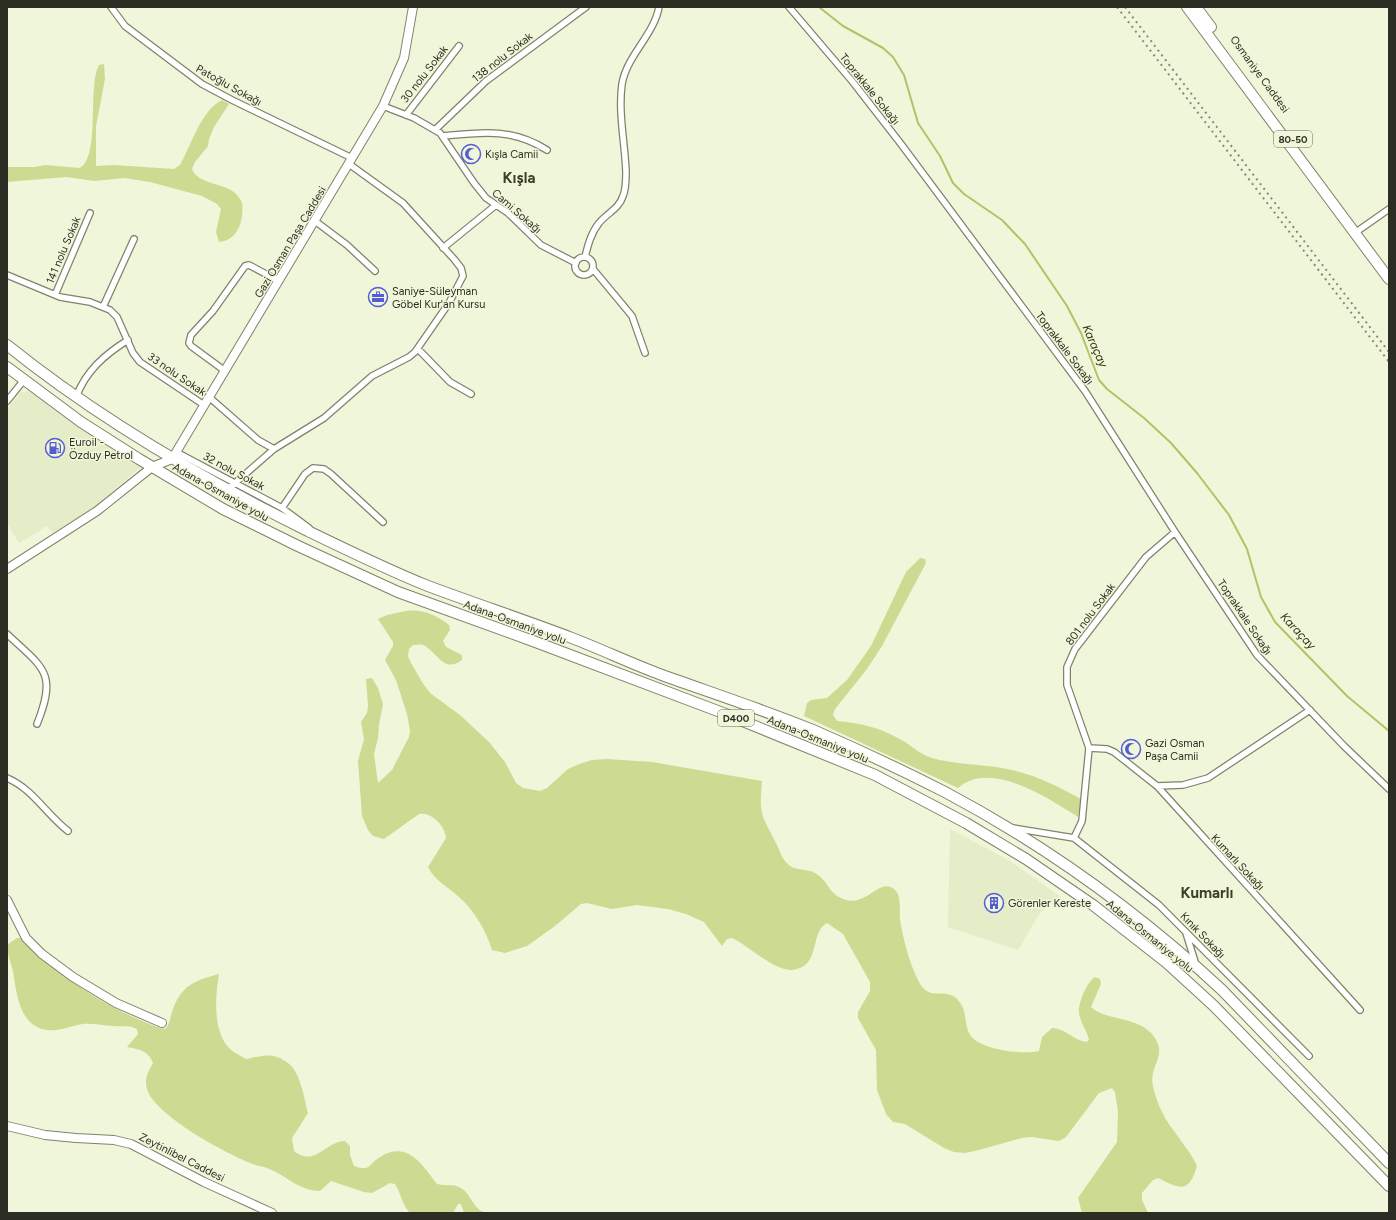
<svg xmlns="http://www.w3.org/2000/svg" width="1396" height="1220" font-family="Figtree,sans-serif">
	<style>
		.built { fill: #e5ecc8 }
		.green { fill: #cdda92 }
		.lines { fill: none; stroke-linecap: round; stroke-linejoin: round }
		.stream { stroke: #b3c267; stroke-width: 2 }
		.street-casing { stroke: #7e846a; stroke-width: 8 }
		.secondary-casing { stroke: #7e846a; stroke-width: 10 }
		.highway-casing { stroke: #7e846a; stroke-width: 12 }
		.street { stroke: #fff; stroke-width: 5.5 }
		.secondary { stroke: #fff; stroke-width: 8 }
		.highway { stroke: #fff; stroke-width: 10 }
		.rail { stroke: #878a77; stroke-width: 2; stroke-dasharray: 2 4; stroke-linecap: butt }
		.labels { text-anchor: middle; stroke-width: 3; stroke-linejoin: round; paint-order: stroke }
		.shield { fill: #f0f6d9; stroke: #676a5a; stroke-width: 1 }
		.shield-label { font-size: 10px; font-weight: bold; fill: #2c2e23 }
		.street-label { font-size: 11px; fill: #2c2e23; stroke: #f0f6d9 }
		.poi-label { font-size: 11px; fill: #2c2e23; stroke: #f0f6d9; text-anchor: start }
		.water-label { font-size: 12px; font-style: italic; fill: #30350e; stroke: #f0f6d9 }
		.district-label { font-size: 15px; font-weight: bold; fill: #3c4028; stroke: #f0f6d9 }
	</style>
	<rect width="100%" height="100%" fill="#f0f6d9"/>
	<path class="built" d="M 30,391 L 141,467 L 88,512 L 52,533 L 47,526 L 19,543 L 7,523 L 7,410 L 21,392 Z
		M 950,829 L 1010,861 L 1061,897 L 1047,906 L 1038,916 L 1018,950 L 948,927 Z"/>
	<path class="green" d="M 104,64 L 105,79 L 96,126 L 96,166 L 114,165 L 174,169 L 180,165 C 191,146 201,110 222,100 L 229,104 L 214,127 L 209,139 L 208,146 L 195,162 L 192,169 C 198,184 222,183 234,192 C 237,194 240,199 242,202 C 244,219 239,240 219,242 L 216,232 L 221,209 L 217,204 L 202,196 L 150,182 L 124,178 L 95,181 L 66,177 L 7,182 L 7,167 L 35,167 L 45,165 L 80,168 C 101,155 87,87 99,65 Z
		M 920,558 L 925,559 L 926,563 L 882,646 L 867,669 L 835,709 L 833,715 L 837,721 C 859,723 878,727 898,738 C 910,744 919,754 932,758 C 953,764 974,764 996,767 C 1029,772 1052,783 1081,799 L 1078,817 C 1049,799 991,759 958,788 L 804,716 L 807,703 L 811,700 L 827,698 L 847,680 L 871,646 L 906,572 Z
		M 406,611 C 423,609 436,615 449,625 L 450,630 L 443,641 L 446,647 L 462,655 L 462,660 C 443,674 438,652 423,645 C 420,644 416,645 413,645 L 409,649 L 408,656 L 411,663 L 422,682 L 430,693 L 460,715 L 489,742 L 505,762 L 516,783 L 523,788 L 540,791 L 547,788 L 568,769 L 579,764 L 592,760 L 607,759 L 652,762 L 762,781 C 759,815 761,814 776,843 C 781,852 781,859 790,866 C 797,871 810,868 818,875 C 830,884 828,894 846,900 C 867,906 881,876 895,890 C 902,897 899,910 900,919 C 903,939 909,962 918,980 C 930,1006 947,982 961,1004 C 967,1013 964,1027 971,1036 C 982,1050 1023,1055 1039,1051 L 1042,1037 L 1052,1028 C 1065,1028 1073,1040 1086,1042 L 1089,1040 C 1087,1031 1080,1022 1079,1013 C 1078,1003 1087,982 1095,977 L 1100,979 L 1101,984 L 1091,1007 C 1106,1021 1136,1016 1152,1034 C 1170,1056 1148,1065 1153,1086 C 1157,1105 1165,1120 1177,1135 C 1184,1146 1192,1154 1197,1166 C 1189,1194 1180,1189 1158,1178 L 1153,1180 L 1142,1193 L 1142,1200 L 1148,1213 L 1082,1213 L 1078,1198 L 1117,1142 L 1118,1112 L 1115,1092 L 1112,1088 L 1099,1093 L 1066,1137 L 1059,1141 L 1032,1137 L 1022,1138 L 979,1150 L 965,1153 L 954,1152 L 944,1148 L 905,1124 L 893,1122 L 886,1114 L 877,1090 L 876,1050 L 858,1018 L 858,1012 L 870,991 L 870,982 L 843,934 L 827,923 C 809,932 822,967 792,970 C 774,971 748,945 732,938 L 727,939 L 722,946 L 704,922 L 686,914 L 668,909 L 637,905 L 612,909 L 587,903 L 581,904 L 555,926 L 527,946 L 505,953 L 492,950 C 486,931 475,911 459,897 C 448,887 435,881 428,867 L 446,838 C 445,826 432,812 419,814 L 384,839 L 373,836 L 368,830 L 362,816 L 358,761 L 364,739 L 361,722 L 367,713 L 368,706 L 366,679 L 372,678 L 378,688 L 383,704 L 379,725 L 378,738 L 374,754 L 378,783 L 392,770 L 409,737 L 410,731 L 407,714 L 396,680 L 385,660 L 393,646 L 393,642 L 378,619 L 387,615 Z
		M 17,938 L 21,938 C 60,978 105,1007 157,1027 L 165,1029 C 170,1024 170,1018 172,1012 C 181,985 194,981 219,974 C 215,998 211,1042 239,1055 C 241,1056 245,1059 247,1059 C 249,1059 253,1057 256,1057 C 268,1054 278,1055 288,1063 C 301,1073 304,1098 308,1113 L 292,1138 L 294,1151 C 314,1168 326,1141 345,1141 L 350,1146 L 350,1155 L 354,1166 C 371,1172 367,1165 380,1157 C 408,1140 422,1165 437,1184 C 445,1186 453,1184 459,1187 C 472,1193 472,1210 487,1213 L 464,1213 L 461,1204 L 458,1204 L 453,1213 L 410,1213 C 402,1205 401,1193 395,1184 L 390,1183 L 372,1193 L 364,1192 L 331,1181 L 320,1191 C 299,1191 286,1175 267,1168 C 263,1166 257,1166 253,1164 C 228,1155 154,1115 147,1089 C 144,1079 148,1072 153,1063 C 149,1051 139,1049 127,1047 L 138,1034 L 137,1029 C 130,1025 122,1027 113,1026 C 103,1026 94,1023 83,1024 C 74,1025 65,1029 56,1030 C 24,1033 18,1004 14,978 C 13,966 7,956 7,945 Z"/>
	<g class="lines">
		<path class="stream" d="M 819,7 L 843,26 L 883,48 L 893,57 L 904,75 L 918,123 L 940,156 L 953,183 L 964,194 L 1002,220 L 1025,244 L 1067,306 L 1081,333 L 1099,380 L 1107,389 L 1144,418 L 1171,443 L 1197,473 L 1229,515 L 1247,549 L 1261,597 L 1275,622 L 1347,696 L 1389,731"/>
		<g class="street-casing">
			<path id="street" d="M 111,7 L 125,26 L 202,84 L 232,100 L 352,158
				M 789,7 L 852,81 L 901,144 L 1085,391 L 1175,532 L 1257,655 L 1344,746 L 1389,789
				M 383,106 L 414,118 L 440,133 L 474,183 L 486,198 L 508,213 L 541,245 L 576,263
				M 406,115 L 459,46
				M 436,129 L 486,81 L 586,7
				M 443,136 C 483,132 512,128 547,150
				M 315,221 L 347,245 L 375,271
				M 1359,230 L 1389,209
				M 443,248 L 496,205
				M 585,257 C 588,245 591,233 599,223 C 607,213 619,209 623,196 C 626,189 626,180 626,172 C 625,143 618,113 622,84 C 627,55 654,35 659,7
				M575 266a9 9 0 1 1 18 0a9 9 0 1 1-18 0Z
				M 593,269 L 632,316 L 645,353
				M 7,275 L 60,297 L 90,302 L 110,310 L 117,317 L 133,353 L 140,362 L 204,405
				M 55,295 L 90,213
				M 103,307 L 134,239
				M 418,349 L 450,382 L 471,394
				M 225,371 L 191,346 L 189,343 L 191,335 L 213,311 L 245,266 L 249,265 L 279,281
				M 76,397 C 86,371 104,355 128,340
				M 209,397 L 258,440 L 274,449
				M 7,401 L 24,380
				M 176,452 L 282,508 L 309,528
				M 227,490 L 274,449 L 324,418 L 372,376 L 409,357 L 415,352 L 449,303 L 463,276 L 461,268 L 454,259 L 403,203 L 349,164
				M 282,508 L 305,474 L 313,468 L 324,469 L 331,474 L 383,522
				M 7,634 C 43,668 58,672 37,724
				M 1089,748 L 1107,749 L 1114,752 L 1157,786 L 1360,1010
				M 7,778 C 33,789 46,814 68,831
				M 1157,786 L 1183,785 L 1208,778 L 1310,710
				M 1013,828 L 1074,838 L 1082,821 L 1089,748 L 1067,685 L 1067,667 L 1075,649 L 1146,557 L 1175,532
				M 1074,838 L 1159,905 L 1309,1056
				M 1186,933 L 1196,965"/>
		</g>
		<g class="secondary-casing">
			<path id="secondary" d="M 7,569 L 97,511 L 152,467 L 172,459 L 383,106 L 404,58 L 413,7
				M 7,900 L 26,938 L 42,954 L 73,977 L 116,1003 L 162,1023
				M 7,1126 L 45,1135 L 76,1138 L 114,1140 L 131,1144 L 204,1182 L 272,1213"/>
		</g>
		<g class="highway-casing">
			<path id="highway" d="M 1187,7 L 1389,279
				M 1196,7 L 1211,27
				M 7,345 C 99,419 202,479 308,531 C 347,550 388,570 428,586 C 476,604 525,620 572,638 C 603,650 632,664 662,675 C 712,693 764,710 813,730 C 857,749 902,770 945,792 C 1045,845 1139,913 1222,990 L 1389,1163
				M 7,367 L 81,422 L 139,459 L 223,509 L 298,546 L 398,592 L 533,641 L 723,713 L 875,775 L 966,823 L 1026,859 L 1093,905 L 1167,963 L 1214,1006 L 1389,1186"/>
		</g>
		<use href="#street" class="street"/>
		<use href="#secondary" class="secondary"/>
		<use href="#highway" class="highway"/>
		<path class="rail" d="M 1117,7 L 1389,362
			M 1125,7 L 1389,352"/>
	</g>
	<defs>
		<g id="mosque-ring" transform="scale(1)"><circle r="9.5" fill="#f0f6d9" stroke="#545dd3" stroke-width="1.5"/><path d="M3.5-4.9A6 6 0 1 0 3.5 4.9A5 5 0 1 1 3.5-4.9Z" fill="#545dd3"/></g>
		<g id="office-ring" transform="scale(1)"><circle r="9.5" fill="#f0f6d9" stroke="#545dd3" stroke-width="1.5"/><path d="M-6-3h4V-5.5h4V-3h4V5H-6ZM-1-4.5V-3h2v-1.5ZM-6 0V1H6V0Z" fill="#545dd3"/></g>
		<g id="fuel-ring" transform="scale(1)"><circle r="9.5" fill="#f0f6d9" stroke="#545dd3" stroke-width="1.5"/><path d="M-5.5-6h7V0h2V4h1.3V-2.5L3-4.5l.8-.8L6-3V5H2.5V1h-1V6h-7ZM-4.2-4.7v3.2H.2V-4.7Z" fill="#545dd3"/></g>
		<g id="building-ring" transform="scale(1)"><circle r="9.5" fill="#f0f6d9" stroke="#545dd3" stroke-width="1.5"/><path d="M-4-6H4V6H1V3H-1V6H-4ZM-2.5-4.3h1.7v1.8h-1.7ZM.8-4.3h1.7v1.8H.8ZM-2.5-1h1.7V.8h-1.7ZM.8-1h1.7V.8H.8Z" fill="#545dd3"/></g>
	</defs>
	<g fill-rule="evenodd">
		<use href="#mosque-ring" x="471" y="154"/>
		<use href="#office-ring" x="378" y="297"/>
		<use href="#fuel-ring" x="55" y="448"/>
		<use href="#mosque-ring" x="1131" y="749"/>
		<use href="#building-ring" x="994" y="903"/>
	</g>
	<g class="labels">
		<g class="shield">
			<rect x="1274" y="131" width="38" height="16" rx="3"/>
			<rect x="718" y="710" width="36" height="16" rx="3"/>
		</g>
		<g class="shield-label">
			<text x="1293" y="143">80-50</text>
			<text x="736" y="722">D400</text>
		</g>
		<g class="street-label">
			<text transform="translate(502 57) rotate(-38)" y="4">138 nolu Sokak</text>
			<text transform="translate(424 74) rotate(-52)" y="4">30 nolu Sokak</text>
			<text transform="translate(1260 74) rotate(54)" y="4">Osmaniye Caddesi</text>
			<text transform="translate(229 85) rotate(29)" y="4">Patoğlu Sokağı</text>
			<text transform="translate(870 89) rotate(51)" y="4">Toprakkale Sokağı</text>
			<text transform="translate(517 211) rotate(41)" y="4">Cami Sokağı</text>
			<text transform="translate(290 242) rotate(-59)" y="4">Gazi Osman Paşa Caddesi</text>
			<text transform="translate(63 250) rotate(-67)" y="4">141 nolu Sokak</text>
			<text transform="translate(1065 348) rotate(53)" y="4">Toprakkale Sokağı</text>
			<text transform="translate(177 374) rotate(34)" y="4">33 nolu Sokak</text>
			<text transform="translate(234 471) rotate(28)" y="4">32 nolu Sokak</text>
			<text transform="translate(221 492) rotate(29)" y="4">Adana-Osmaniye yolu</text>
			<text transform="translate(1090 614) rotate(-53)" y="4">801 nolu Sokak</text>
			<text transform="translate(1245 617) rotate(56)" y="4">Toprakkale Sokağı</text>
			<text transform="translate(515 622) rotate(20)" y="4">Adana-Osmaniye yolu</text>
			<text transform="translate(818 739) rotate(22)" y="4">Adana-Osmaniye yolu</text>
			<text transform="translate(1238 862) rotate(47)" y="4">Kumarlı Sokağı</text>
			<text transform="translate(1203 935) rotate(46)" y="4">Kınık Sokağı</text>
			<text transform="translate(1150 936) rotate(39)" y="4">Adana-Osmaniye yolu</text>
			<text transform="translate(182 1157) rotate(27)" y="4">Zeytinlibel Caddesi</text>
		</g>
		<g class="poi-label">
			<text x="485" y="158">Kışla Camii</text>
			<text x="392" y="295">Saniye-Süleyman<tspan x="392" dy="13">Göbel Kur'an Kursu</tspan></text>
			<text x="69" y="446">Euroil -<tspan x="69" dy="13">Özduy Petrol</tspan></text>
			<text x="1145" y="747">Gazi Osman<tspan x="1145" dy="13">Paşa Camii</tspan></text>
			<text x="1008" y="907">Görenler Kereste</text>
		</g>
		<g class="water-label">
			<text transform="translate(1095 346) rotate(66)" y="4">Karaçay</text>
			<text transform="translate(1298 631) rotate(47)" y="4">Karaçay</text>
		</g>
		<g class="district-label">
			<text x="519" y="183">Kışla</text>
			<text x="1207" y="898">Kumarlı</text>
		</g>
	</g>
	<rect width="1396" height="1220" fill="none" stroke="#2c2e23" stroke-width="16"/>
</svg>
